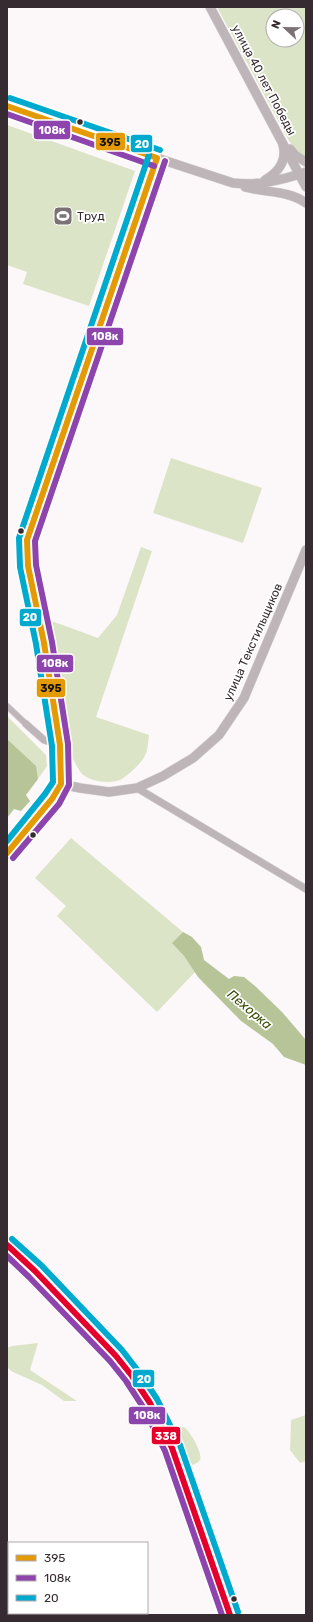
<svg xmlns="http://www.w3.org/2000/svg" width="313" height="1622" font-family="Rubik,sans-serif">
	<style>
		.green { fill: #dce4c7; fill-rule: evenodd }
		.water { fill: #b6c498 }
		.lines { fill: none; stroke-linecap: round; stroke-linejoin: round }
		.pedestrian-casing { stroke: #d7d3d5; stroke-width: 7 }
		.minor-casing { stroke: #d7d3d5; stroke-width: 8 }
		.tertiary-casing { stroke: #d7d3d5; stroke-width: 10 }
		.secondary-casing { stroke: #d7d3d5; stroke-width: 12 }
		.primary-casing { stroke: #d7d3d5; stroke-width: 12 }
		.pedestrian { stroke: #beb5b9; stroke-width: 5.5 }
		.minor { stroke: #beb5b9; stroke-width: 7 }
		.tertiary { stroke: #beb5b9; stroke-width: 9 }
		.secondary { stroke: #beb3b8; stroke-width: 10 }
		.primary { stroke: #c0b6bc; stroke-width: 11 }
		.bus-1-casing { stroke: #fff; stroke-width: 9 }
		.bus-2-casing { stroke: #fff; stroke-width: 9 }
		.bus-3-casing { stroke: #fff; stroke-width: 9 }
		.bus-4-casing { stroke: #fff; stroke-width: 9 }
		.bus-1 { stroke: #e49a05; stroke-width: 6 }
		.bus-2 { stroke: #8e44ad; stroke-width: 6 }
		.bus-3 { stroke: #00a9ce; stroke-width: 6 }
		.bus-4 { stroke: #e4002b; stroke-width: 6 }
		.bus-dot { fill: #352b30; stroke: #fff; stroke-width: 1.5 }
		.labels { text-anchor: middle; stroke-width: 3.5; stroke-linejoin: round; paint-order: stroke }
		.street-label { font-size: 12px; fill: #352b30; stroke: #fff }
		.poi-label { font-size: 12px; fill: #352b30; stroke: #fff; text-anchor: start }
		.water-label { font-size: 13px; font-style: italic; fill: #364900; stroke: #fff }
		.line-badge { stroke: #fff; stroke-width: 1.5 }
		.badge-label { font-size: 11px; text-anchor: middle; font-weight: bold; fill: #fff }
		.pale-badge-label { font-size: 11px; text-anchor: middle; font-weight: bold; fill: #111 }
	</style>
	<rect width="100%" height="100%" fill="#fcf7f9"/>
	<path class="green" d="M 217,7 L 306,7 L 306,157 L 298,152 L 289,141 ZM 273,16 L 297,16 L 297,40 L 273,40 Z
		M 7,125 L 135,171 L 89,306 L 23,284 L 27,272 L 7,265 Z
		M 171,458 L 262,488 L 243,543 L 153,513 Z
		M 141,547 L 152,551 L 96,717 L 149,735 C 148,743 148,752 143,759 C 140,764 125,778 120,780 C 109,784 91,782 82,774 C 77,768 74,761 72,755 L 49,620 L 98,638 L 117,615 Z
		M 7,716 L 46,755 L 47,766 L 38,779 L 35,766 L 7,739 Z
		M 71,838 L 183,932 L 173,943 L 184,956 L 195,972 L 157,1012 L 57,916 L 66,906 L 35,878 Z
		M 38,1343 L 30,1370 L 77,1401 L 64,1401 L 42,1385 L 11,1371 L 7,1367 L 7,1348 L 12,1346 Z
		M 306,1415 L 306,1461 L 300,1463 L 290,1450 L 291,1420 Z
		M 184,1427 C 190,1431 203,1453 200,1460 C 198,1463 195,1464 192,1465 L 180,1438 L 180,1428 Z"/>
	<path class="water" d="M 7,739 L 36,766 L 38,779 L 26,795 L 30,801 L 21,811 L 14,809 L 7,818 Z
		M 183,932 L 192,937 L 201,947 L 204,960 L 229,979 L 234,976 L 244,977 L 255,986 L 282,1012 L 306,1040 L 306,1065 L 284,1057 L 273,1044 L 241,1021 L 198,977 L 184,956 L 172,943 Z"/>
	<g class="lines">
		<g class="pedestrian-casing">
			<path id="pedestrian" d="M 7,706 L 26,724"/>
		</g>
		<g class="minor-casing">
			<path id="minor" d="M 26,724 L 44,740 L 60,745
				M 137,788 L 306,889"/>
		</g>
		<g class="tertiary-casing">
			<path id="tertiary" d="M 210,7 L 306,187
				M 290,149 L 295,155 L 306,162
				M 157,158 L 233,183 C 258,186 282,180 306,172
				M 265,180 C 279,172 287,160 283,145
				M 245,187 C 266,193 288,190 306,203
				M 61,784 L 80,788 L 109,792 L 137,788 L 163,776 L 193,758 L 219,735 L 244,698 L 306,550"/>
		</g>
		<g class="secondary-casing">
			<path id="secondary" d="M 7,106 L 157,158 L 29,531 L 27,540 L 28,566 L 44,643 L 60,745 L 61,784 L 52,799 L 7,853"/>
		</g>
		<g class="primary-casing">
			<path id="primary" d="M 7,1245 L 35,1271 L 116,1356 L 132,1376 L 150,1403 L 172,1448 L 230,1615"/>
		</g>
		<use href="#pedestrian" class="pedestrian"/>
		<use href="#minor" class="minor"/>
		<use href="#tertiary" class="tertiary"/>
		<use href="#secondary" class="secondary"/>
		<use href="#primary" class="primary"/>
		<g class="bus-1-casing">
			<path id="bus-1" d="M 7,106 L 157,158
				M 7,853 L 52,799 L 61,784 L 60,745 L 44,643 L 28,566 L 27,540 L 157,158"/>
		</g>
		<g class="bus-2-casing">
			<path id="bus-2" d="M 7,114 L 154,166
				M 13,858 L 59,804 L 69,785 L 68,744 L 52,642 L 36,565 L 35,541 L 165,161
				M 7,1256 L 29,1277 L 110,1361 L 126,1381 L 143,1407 L 165,1451 L 222,1615"/>
		</g>
		<g class="bus-3-casing">
			<path id="bus-3" d="M 10,98 L 160,150
				M 7,841 L 45,794 L 53,782 L 52,746 L 36,644 L 20,567 L 19,538 L 149,155
				M 12,1239 L 41,1265 L 122,1350 L 139,1372 L 157,1399 L 180,1445 L 238,1612"/>
		</g>
		<g class="bus-4-casing">
			<path id="bus-4" d="M 7,1245 L 35,1271 L 116,1356 L 132,1376 L 150,1403 L 172,1448 L 230,1615"/>
		</g>
		<use href="#bus-1" class="bus-1"/>
		<use href="#bus-2" class="bus-2"/>
		<use href="#bus-3" class="bus-3"/>
		<use href="#bus-4" class="bus-4"/>
	</g>
	<defs>
		<g id="stadium-square" transform="scale(1)"><rect x="-9" y="-9" width="18" height="18" rx="4" fill="#7b7276" stroke="#fff"/><path d="M0-5a6.5 5 0 1 0 0 10a6.5 5 0 1 0 0-10ZM-3.5-1.8h7v3.6h-7Z" fill="#fff"/></g>
	</defs>
	<g fill-rule="evenodd">
		<use href="#stadium-square" x="63" y="216"/>
	</g>
	<g class="bus-dot">
		<circle cx="80" cy="122" r="3.5"/>
		<circle cx="21" cy="531" r="3.5"/>
		<circle cx="33" cy="835" r="3.5"/>
		<circle cx="234" cy="1599" r="3.5"/>
	</g>
	<g class="labels">
		<g class="street-label">
			<text transform="translate(264 80) rotate(62)" y="4">улица 40 лет Победы</text>
			<text transform="translate(253 642) rotate(-66)" y="4">улица Текстильщиков</text>
		</g>
		<g class="poi-label">
			<text x="77" y="220">Труд</text>
		</g>
		<g class="water-label">
			<text transform="translate(250 1009) rotate(40)" y="5">Пехорка</text>
		</g>
	</g>
	<g class="line-badge">
		<rect x="33" y="120" width="38" height="20" rx="4" fill="#8e44ad"/>
		<rect x="95" y="132" width="31" height="19" rx="4" fill="#e49a05"/>
		<rect x="130" y="134" width="23" height="19" rx="4" fill="#00a9ce"/>
		<rect x="86" y="327" width="38" height="19" rx="4" fill="#8e44ad"/>
		<rect x="19" y="608" width="23" height="19" rx="4" fill="#00a9ce"/>
		<rect x="36" y="654" width="38" height="19" rx="4" fill="#8e44ad"/>
		<rect x="36" y="678" width="30" height="20" rx="4" fill="#e49a05"/>
		<rect x="132" y="1369" width="23" height="19" rx="4" fill="#00a9ce"/>
		<rect x="128" y="1406" width="38" height="19" rx="4" fill="#8e44ad"/>
		<rect x="151" y="1426" width="30" height="19" rx="4" fill="#e4002b"/>
	</g>
	<g class="badge-label">
		<text x="52" y="134">108к</text>
		<text x="142" y="148">20</text>
		<text x="105" y="340">108к</text>
		<text x="30" y="621">20</text>
		<text x="55" y="667">108к</text>
		<text x="144" y="1383">20</text>
		<text x="147" y="1419">108к</text>
		<text x="166" y="1440">338</text>
	</g>
	<g class="pale-badge-label">
		<text x="110" y="146">395</text>
		<text x="51" y="692">395</text>
	</g>
	<rect width="313" height="1622" fill="none" stroke="#352b30" stroke-width="16"/>
	<rect x="8" y="1542" width="140" height="72" fill="#ffffff" stroke="#aeaaac"/>
	<rect x="16" y="1555" width="20" height="6" fill="#e49a05" stroke="#aeaaac"/>
	<text x="44" y="1562" font-size="12" fill="#352b30">395</text>
	<rect x="16" y="1575" width="20" height="6" fill="#8e44ad" stroke="#aeaaac"/>
	<text x="44" y="1582" font-size="12" fill="#352b30">108к</text>
	<rect x="16" y="1595" width="20" height="6" fill="#00a9ce" stroke="#aeaaac"/>
	<text x="44" y="1602" font-size="12" fill="#352b30">20</text>
	<g transform="translate(285 28) rotate(292)"><circle r="19" fill="#ffffff" stroke="#aeaaac"/>
	<path d="M0-3L7 15L0 10L-7 15Z" fill="#7b7276"/>
	<text y="-6" font-size="11" font-weight="bold" text-anchor="middle" fill="#352b30">N</text>
	</g>
</svg>
